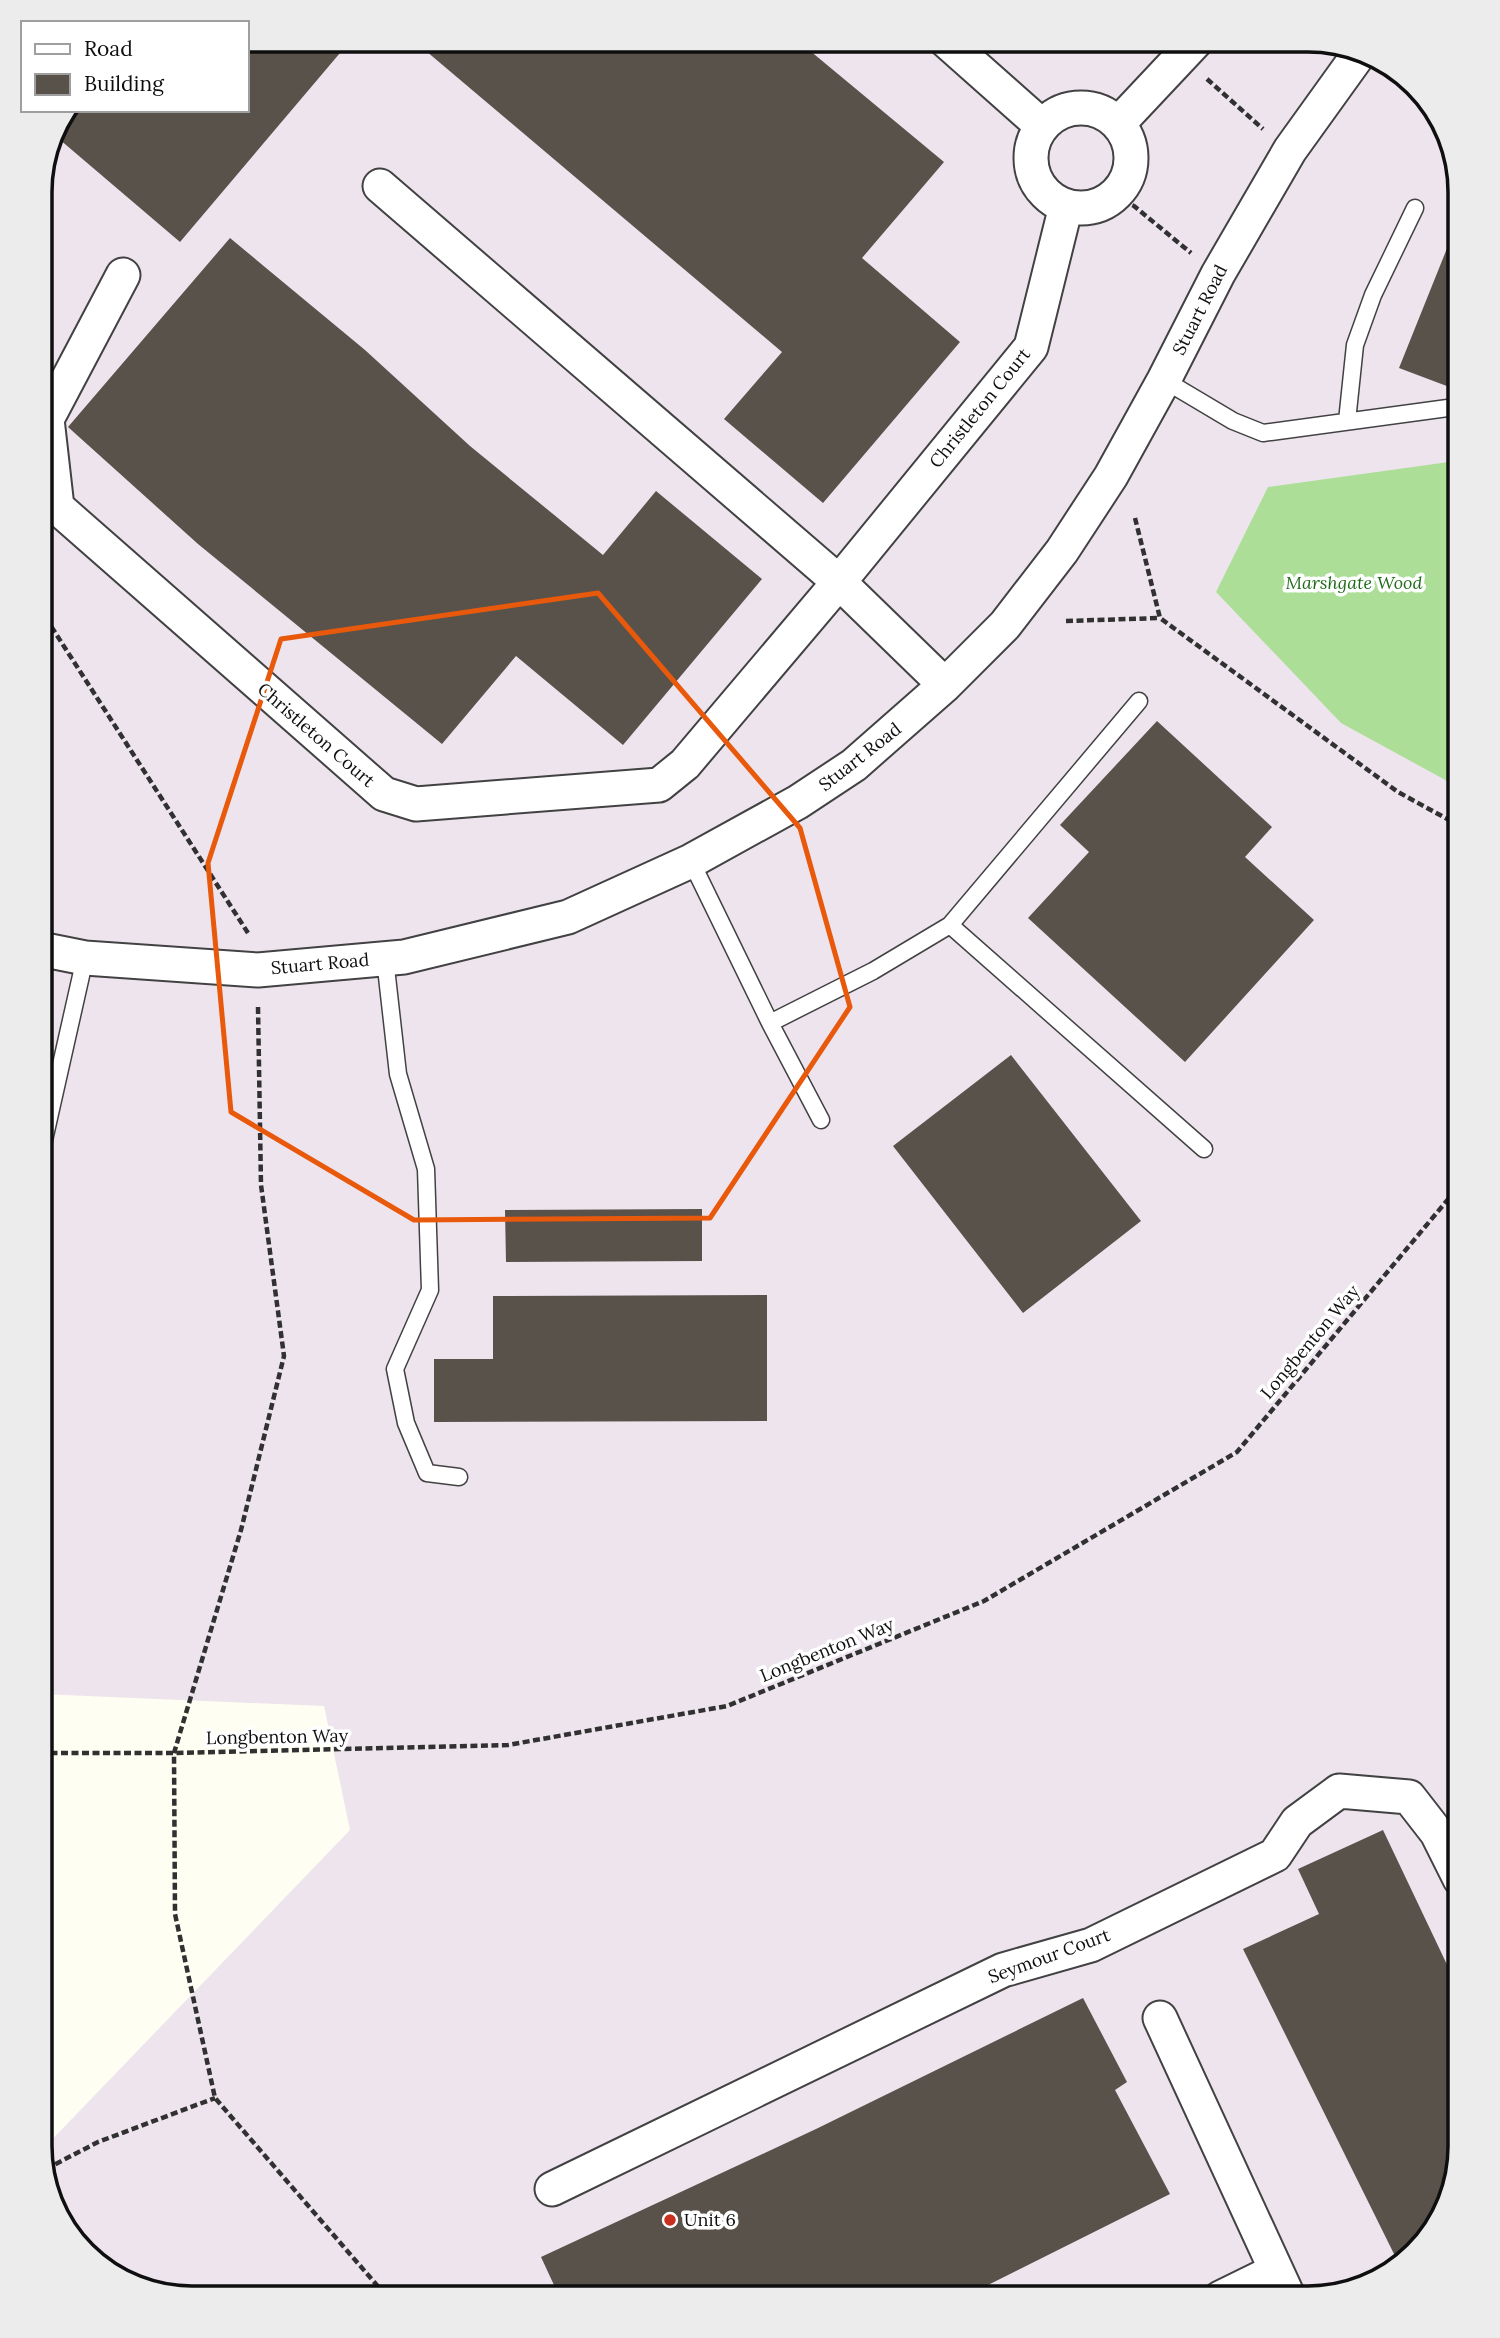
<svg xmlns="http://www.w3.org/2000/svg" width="1500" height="2338" font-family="Lora,serif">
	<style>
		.industrial { fill: #eee4ee }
		.forest { fill: #adde97 }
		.building { fill: #59524b }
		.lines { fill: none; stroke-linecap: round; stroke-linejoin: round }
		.service-casing { stroke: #424242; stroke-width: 19 }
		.minor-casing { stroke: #424242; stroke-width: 37 }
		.path { stroke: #313131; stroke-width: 4.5; stroke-dasharray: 7 3.5; stroke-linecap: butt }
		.service { stroke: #fff; stroke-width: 16 }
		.minor { stroke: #fff; stroke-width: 33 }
		.marked { fill: none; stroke: #e8590c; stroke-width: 5; stroke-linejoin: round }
		.poi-dot { fill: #c82f1f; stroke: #fff; stroke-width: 2.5 }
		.labels { text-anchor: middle; stroke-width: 7; stroke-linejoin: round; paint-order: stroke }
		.street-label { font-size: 18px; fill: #0f0f0f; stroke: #fff }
		.park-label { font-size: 18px; font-style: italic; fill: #206c1b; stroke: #fff }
		.poi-label { font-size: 18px; fill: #0f0f0f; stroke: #fff; text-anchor: start }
		.rim { fill: none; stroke: #0f0f0f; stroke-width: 3.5 }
	</style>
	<rect width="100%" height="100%" fill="#fffef2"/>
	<path class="industrial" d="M 247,40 L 1318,41 L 1393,66 L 1444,125 L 1460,192 L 1460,2146 L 1434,2230 L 1375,2282 L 1308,2298 L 182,2297 L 108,2272 L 56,2213 L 41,2151 L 350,1830 L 324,1706 L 40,1694 L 41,182 L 52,134 L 68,110 L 247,110 Z"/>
	<path class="forest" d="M 1456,461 L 1460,462 L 1460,788 L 1341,723 L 1216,592 L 1268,487 Z"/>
	<path class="building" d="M 247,40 L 351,40 L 180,242 L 52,133 L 68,110 L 247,110 Z
		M 413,40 L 797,40 L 944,162 L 862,258 L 960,342 L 823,503 L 724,419 L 782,352 Z
		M 1460,216 L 1460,391 L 1399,368 Z
		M 230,238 L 365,350 L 470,446 L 603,555 L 656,491 L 762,579 L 623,745 L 516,656 L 442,744 L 198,544 L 68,427 Z
		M 1157,721 L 1272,827 L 1245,857 L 1314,920 L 1185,1062 L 1028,918 L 1089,852 L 1060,825 Z
		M 1011,1055 L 1141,1221 L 1023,1313 L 893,1146 Z
		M 702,1209 L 702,1261 L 506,1262 L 505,1210 Z
		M 767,1295 L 767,1421 L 434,1422 L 434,1359 L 493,1359 L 493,1296 Z
		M 1383,1830 L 1460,1992 L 1460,2146 L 1434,2230 L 1398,2262 L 1243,1949 L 1319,1914 L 1298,1869 Z
		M 1083,1998 L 1127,2082 L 1115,2090 L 1170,2194 L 962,2298 L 560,2298 L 541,2257 L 816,2129 Z"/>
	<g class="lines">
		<g class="service-casing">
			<path id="service" d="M 1164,380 L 1233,421 L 1263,433 L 1455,407
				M 1347,421 L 1355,345 L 1373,295 L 1415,208
				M 691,861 L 770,1023 L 821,1120
				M 950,925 L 1204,1149
				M 385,959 L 398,1074 L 426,1169 L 430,1290 L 395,1369 L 406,1423 L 427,1473 L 459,1477
				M 770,1023 L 873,971 L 950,925 L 1139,701
				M 40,1158 L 85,958"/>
		</g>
		<g class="minor-casing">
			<path id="minor" d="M 945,40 L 1042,126
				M1031 158a50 50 0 1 1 100 0a50 50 0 1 1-100 0Z
				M 1118,124 L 1196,41
				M 380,186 L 839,582 L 945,685
				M 123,275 L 47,419 L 57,507 L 384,794 L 416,804 L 659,785 L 685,764 L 839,582 L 1031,347 L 1066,206
				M 40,949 L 85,958 L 258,970 L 404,957 L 568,917 L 691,861 L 798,802 L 854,765 L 945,685 L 1005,625 L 1062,551 L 1111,476 L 1164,380 L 1218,274 L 1290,150 L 1359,54
				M 1160,2018 L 1289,2298
				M 552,2189 L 1003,1970 L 1091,1945 L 1275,1855 L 1297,1822 L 1339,1791 L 1409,1797 L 1437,1833 L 1460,1879
				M 1220,2298 L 1275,2271"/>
		</g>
		<path class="path" d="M 1207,79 L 1263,129
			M 1113,197 L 1134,206 L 1191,253
			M 1135,518 L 1160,618 L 1398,792 L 1460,826
			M 40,609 L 248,933
			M 1066,621 L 1160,618
			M 258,1007 L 261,1185 L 284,1356 L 241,1530 L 174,1753 L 175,1914 L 215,2098 L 388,2298
			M 40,1753 L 174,1753 L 508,1745 L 727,1706 L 984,1601 L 1237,1452 L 1460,1185
			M 46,2169 L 98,2142 L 215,2098"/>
		<use href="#service" class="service"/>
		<use href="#minor" class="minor"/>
	</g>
	<path class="marked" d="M 598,593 L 800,828 L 850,1007 L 710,1218 L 414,1220 L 231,1112 L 208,863 L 281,639 Z"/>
	<circle class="poi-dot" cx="670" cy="2220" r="7"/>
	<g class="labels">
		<g class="street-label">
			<text transform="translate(1200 310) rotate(-63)" y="6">Stuart Road</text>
			<text transform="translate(980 408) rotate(-51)" y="6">Christleton Court</text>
			<text transform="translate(316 735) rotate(41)" y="6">Christleton Court</text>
			<text transform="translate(860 757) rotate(-38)" y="6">Stuart Road</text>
			<text transform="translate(320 964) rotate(-5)" y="6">Stuart Road</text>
			<text transform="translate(1310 1342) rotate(-50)" y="6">Longbenton Way</text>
			<text transform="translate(827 1650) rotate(-22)" y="6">Longbenton Way</text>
			<text transform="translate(277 1737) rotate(-1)" y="6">Longbenton Way</text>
			<text transform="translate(1049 1956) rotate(-20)" y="6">Seymour Court</text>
		</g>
		<g class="park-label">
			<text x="1354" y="589">Marshgate Wood</text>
		</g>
		<g class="poi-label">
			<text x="684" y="2226">Unit 6</text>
		</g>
	</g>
	<path d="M0 0H1500V2338H0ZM192 52H1308A140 140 0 0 1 1448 192V2146A140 140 0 0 1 1308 2286H192A140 140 0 0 1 52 2146V192A140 140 0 0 1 192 52Z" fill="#ececec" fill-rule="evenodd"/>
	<path class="rim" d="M192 52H1308A140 140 0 0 1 1448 192V2146A140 140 0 0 1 1308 2286H192A140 140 0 0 1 52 2146V192A140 140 0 0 1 192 52Z"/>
	<rect x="21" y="21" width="228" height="91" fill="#ffffff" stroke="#9f9f9f" stroke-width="2"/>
	<rect x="35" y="44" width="35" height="10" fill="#ffffff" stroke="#9f9f9f" stroke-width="2"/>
	<text x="84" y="56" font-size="21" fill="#0f0f0f">Road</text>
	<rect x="35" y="74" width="35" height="21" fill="#59524b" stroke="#9f9f9f" stroke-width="2"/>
	<text x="84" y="91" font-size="21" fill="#0f0f0f">Building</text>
</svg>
